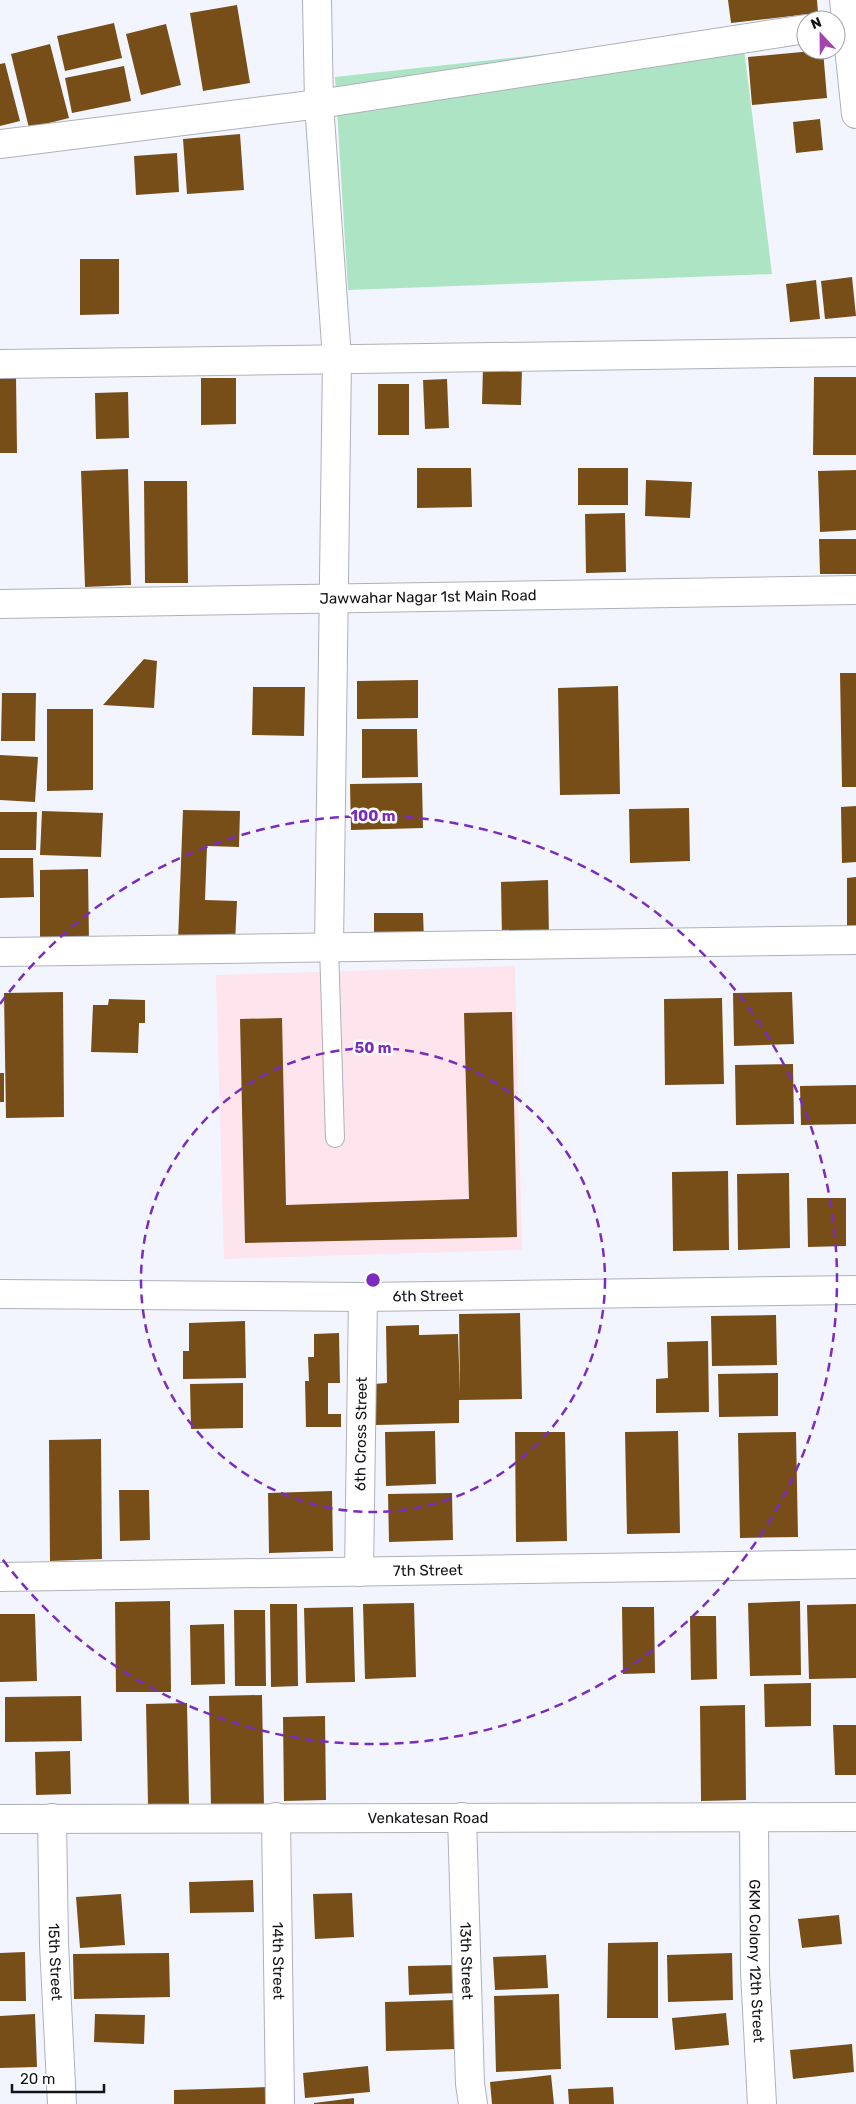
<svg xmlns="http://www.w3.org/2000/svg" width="856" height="2104" font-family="Rubik,sans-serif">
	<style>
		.education { fill: #fde4ed }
		.green { fill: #ade4c4 }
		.building { fill: #774e17 }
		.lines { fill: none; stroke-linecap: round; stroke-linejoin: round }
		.service-casing { stroke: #afb1ba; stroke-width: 20 }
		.minor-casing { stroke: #afb1ba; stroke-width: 30 }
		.tertiary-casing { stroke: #afb1ba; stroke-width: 30 }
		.service { stroke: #fff; stroke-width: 18 }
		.minor { stroke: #fff; stroke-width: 28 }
		.tertiary { stroke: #fff; stroke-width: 28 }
		.ring { fill: none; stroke: #7b2cbf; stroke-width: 2.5; stroke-dasharray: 9 6 }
		.labels { text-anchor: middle; stroke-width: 5; stroke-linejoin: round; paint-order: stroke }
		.street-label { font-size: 15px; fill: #131417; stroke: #fff }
		.centre { fill: #7b2cbf; stroke: #fff; stroke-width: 2.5 }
		.ring-label { font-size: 15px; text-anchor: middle; font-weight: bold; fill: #7b2cbf; stroke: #fff; stroke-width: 5; stroke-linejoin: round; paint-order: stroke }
	</style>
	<rect width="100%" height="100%" fill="#f3f5fe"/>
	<path class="education" d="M 515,966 L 522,1250 L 224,1259 L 216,975 Z"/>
	<path class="green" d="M 742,33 L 772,274 L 348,290 L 335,77 Z"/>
	<path class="building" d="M 728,0 L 817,0 L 818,13 L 731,23 Z
		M 237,5 L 250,83 L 203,91 L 190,13 Z
		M 114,23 L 122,58 L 65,71 L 57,36 Z
		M 166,24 L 181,85 L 141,95 L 126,34 Z
		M 50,44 L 69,118 L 29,128 L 11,54 Z
		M 823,50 L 827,98 L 752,105 L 748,57 Z
		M 5,63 L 20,121 L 0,126 L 0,64 Z
		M 124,66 L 131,101 L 72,113 L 65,78 Z
		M 820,119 L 823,150 L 796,153 L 793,122 Z
		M 240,134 L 244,190 L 187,194 L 183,139 Z
		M 177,153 L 179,192 L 136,195 L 134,156 Z
		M 80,259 L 119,259 L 119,314 L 80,315 Z
		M 852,277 L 856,316 L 825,319 L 821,281 Z
		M 816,280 L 820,319 L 790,322 L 786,284 Z
		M 483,367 L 522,368 L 521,405 L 482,404 Z
		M 0,376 L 16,376 L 17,453 L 0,453 Z
		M 814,377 L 856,377 L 856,455 L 813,455 Z
		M 201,378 L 236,378 L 236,424 L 201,425 Z
		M 447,379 L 449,428 L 425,429 L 423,380 Z
		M 378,384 L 409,384 L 409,435 L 378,435 Z
		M 128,392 L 129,438 L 96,439 L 95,393 Z
		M 417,468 L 471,468 L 472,507 L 417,508 Z
		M 578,468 L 628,468 L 628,505 L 578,505 Z
		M 128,469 L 131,585 L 85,587 L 81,471 Z
		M 856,470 L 856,530 L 820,532 L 818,471 Z
		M 646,480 L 692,482 L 690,518 L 645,516 Z
		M 144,481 L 187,481 L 188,583 L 145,583 Z
		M 625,513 L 626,572 L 586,573 L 585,514 Z
		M 819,539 L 856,539 L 856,574 L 820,574 Z
		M 144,659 L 157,661 L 154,708 L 103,705 Z
		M 840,673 L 856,673 L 856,787 L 842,787 Z
		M 418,680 L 418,718 L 357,719 L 357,681 Z
		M 618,686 L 620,794 L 560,795 L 558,688 Z
		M 253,687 L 305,687 L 304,736 L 252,735 Z
		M 2,693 L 36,693 L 35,741 L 1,741 Z
		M 47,709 L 93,709 L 93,790 L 47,791 Z
		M 362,729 L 417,729 L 418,777 L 362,778 Z
		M 0,755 L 38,757 L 35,802 L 0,800 Z
		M 422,783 L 423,828 L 351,830 L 350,784 Z
		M 856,806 L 856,862 L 842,863 L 841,807 Z
		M 689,808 L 690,861 L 630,863 L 629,809 Z
		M 183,810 L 240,811 L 239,847 L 207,846 L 205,900 L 237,901 L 235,943 L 178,941 Z
		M 42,811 L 103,813 L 101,857 L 40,855 Z
		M 0,812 L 37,812 L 36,850 L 0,850 Z
		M 0,858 L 33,858 L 34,897 L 0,898 Z
		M 88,869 L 89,943 L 40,943 L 40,870 Z
		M 856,877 L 856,931 L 847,931 L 847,878 Z
		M 548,880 L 549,938 L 502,939 L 501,882 Z
		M 374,913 L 423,913 L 424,941 L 374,942 Z
		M 63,992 L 64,1117 L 6,1118 L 4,993 Z
		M 792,992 L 794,1044 L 734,1046 L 733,993 Z
		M 722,998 L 724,1084 L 665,1085 L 664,999 Z
		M 109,999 L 145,1000 L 145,1023 L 139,1023 L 138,1053 L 91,1052 L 93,1005 L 108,1005 Z
		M 512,1012 L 517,1237 L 245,1243 L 240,1019 L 282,1018 L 286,1205 L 469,1199 L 464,1013 Z
		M 793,1064 L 794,1124 L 736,1125 L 735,1065 Z
		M 0,1073 L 4,1073 L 4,1102 L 0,1102 Z
		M 856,1085 L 856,1124 L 801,1125 L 800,1086 Z
		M 728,1171 L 729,1250 L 673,1251 L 672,1172 Z
		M 789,1173 L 790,1248 L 738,1250 L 737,1174 Z
		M 807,1198 L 846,1198 L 846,1246 L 808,1247 Z
		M 520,1313 L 522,1399 L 459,1400 L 459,1423 L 376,1425 L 374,1384 L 387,1383 L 386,1326 L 419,1325 L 419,1335 L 458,1334 L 460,1395 L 459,1314 Z
		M 776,1315 L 777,1365 L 712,1366 L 711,1316 Z
		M 245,1321 L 246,1378 L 183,1379 L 183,1351 L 189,1351 L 189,1323 Z
		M 339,1333 L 340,1383 L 328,1383 L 328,1414 L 341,1414 L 341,1427 L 306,1427 L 305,1381 L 309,1381 L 308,1357 L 314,1357 L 314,1334 Z
		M 708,1341 L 709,1412 L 656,1413 L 656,1379 L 668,1378 L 667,1342 Z
		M 778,1373 L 778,1416 L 719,1417 L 718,1374 Z
		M 243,1383 L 243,1428 L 191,1429 L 190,1384 Z
		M 435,1431 L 436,1484 L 386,1486 L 385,1432 Z
		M 678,1431 L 680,1533 L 627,1534 L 625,1432 Z
		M 515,1432 L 565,1432 L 567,1541 L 516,1542 Z
		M 796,1432 L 798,1537 L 740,1538 L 738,1433 Z
		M 101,1439 L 102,1559 L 50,1561 L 49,1440 Z
		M 119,1490 L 149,1490 L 150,1540 L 120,1541 Z
		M 332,1491 L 333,1551 L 269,1553 L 268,1493 Z
		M 452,1493 L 453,1540 L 389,1542 L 388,1494 Z
		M 170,1601 L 171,1692 L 116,1692 L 115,1602 Z
		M 800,1601 L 801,1675 L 750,1676 L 748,1603 Z
		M 414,1603 L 416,1677 L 365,1679 L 363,1604 Z
		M 270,1604 L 297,1604 L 298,1686 L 271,1687 Z
		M 856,1604 L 856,1678 L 809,1679 L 807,1605 Z
		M 353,1607 L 355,1682 L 306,1683 L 304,1608 Z
		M 622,1607 L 654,1607 L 655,1673 L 623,1674 Z
		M 234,1610 L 265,1610 L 266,1686 L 235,1686 Z
		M 0,1614 L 35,1614 L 37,1681 L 0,1682 Z
		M 690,1616 L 716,1616 L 717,1679 L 691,1680 Z
		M 224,1624 L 225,1684 L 191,1685 L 190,1625 Z
		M 811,1683 L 811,1726 L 765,1727 L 764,1684 Z
		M 262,1695 L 264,1808 L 211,1809 L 209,1696 Z
		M 81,1696 L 82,1741 L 5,1742 L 5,1697 Z
		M 187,1703 L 189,1804 L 148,1805 L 146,1704 Z
		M 745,1705 L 746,1800 L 701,1801 L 700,1706 Z
		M 325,1716 L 326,1800 L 284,1801 L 283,1717 Z
		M 833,1725 L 856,1725 L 856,1775 L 835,1775 Z
		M 70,1751 L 71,1794 L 36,1795 L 35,1752 Z
		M 253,1880 L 254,1912 L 190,1913 L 189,1882 Z
		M 352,1893 L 354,1937 L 315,1939 L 313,1894 Z
		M 121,1894 L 125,1945 L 80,1948 L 76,1897 Z
		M 839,1915 L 842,1944 L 802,1948 L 798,1919 Z
		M 658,1942 L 658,2018 L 607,2018 L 608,1943 Z
		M 25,1952 L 26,2001 L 0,2001 L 0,1953 Z
		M 169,1953 L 170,1997 L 74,1999 L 73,1954 Z
		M 732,1953 L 733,2000 L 668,2002 L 667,1955 Z
		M 546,1955 L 548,1988 L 495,1990 L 493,1957 Z
		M 456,1965 L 457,1993 L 409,1995 L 408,1966 Z
		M 559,1994 L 561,2069 L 496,2072 L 494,1996 Z
		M 456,2000 L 457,2049 L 386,2051 L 385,2002 Z
		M 726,2013 L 729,2045 L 675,2050 L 672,2018 Z
		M 35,2014 L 37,2067 L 0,2068 L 0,2016 Z
		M 95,2014 L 145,2015 L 144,2044 L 94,2042 Z
		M 852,2044 L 854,2072 L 793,2079 L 790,2050 Z
		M 368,2066 L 370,2092 L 305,2098 L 303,2073 Z
		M 551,2075 L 554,2104 L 492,2104 L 490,2082 Z
		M 268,2087 L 268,2104 L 174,2104 L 174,2090 Z
		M 613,2087 L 614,2104 L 569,2104 L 568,2089 Z
		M 354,2098 L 354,2104 L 314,2104 L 314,2103 Z"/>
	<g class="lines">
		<g class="service-casing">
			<path id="service" d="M 329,947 L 335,1138"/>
		</g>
		<g class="minor-casing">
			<g id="minor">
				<path d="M 317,0 L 319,104 L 337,359 L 329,947"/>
				<path d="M 844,0 L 856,114"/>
				<path d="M 0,144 L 319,104 L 806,29"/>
				<path d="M 0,364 L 856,352"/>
				<path d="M 0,952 L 856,940"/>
				<path id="s1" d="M 0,1294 L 363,1297 L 856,1290"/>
				<path id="s2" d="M 359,1572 L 363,1297"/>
				<path id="s3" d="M 0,1577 L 856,1564"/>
				<path id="s4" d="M 276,1817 L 280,2104"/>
				<path id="s5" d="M 462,1817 L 470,2084 L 473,2104"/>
				<path id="s6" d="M 754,1817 L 755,1972 L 762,2104"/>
				<path id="s7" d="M 52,1818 L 54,1944 L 62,2104"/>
			</g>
		</g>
		<g class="tertiary-casing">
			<g id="tertiary">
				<path id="s8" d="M 0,604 L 856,590"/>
				<path id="s9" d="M 0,1819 L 856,1817"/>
			</g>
		</g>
		<use href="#service" class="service"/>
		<use href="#minor" class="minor"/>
		<use href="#tertiary" class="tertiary"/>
	</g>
	<g class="ring">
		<circle cx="373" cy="1280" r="232"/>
		<path d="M0 1004A464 464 0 1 1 0 1556"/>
	</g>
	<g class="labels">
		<g class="street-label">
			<text dy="5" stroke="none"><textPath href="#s8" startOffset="428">Jawwahar Nagar 1st Main Road</textPath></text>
			<text dy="5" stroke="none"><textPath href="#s1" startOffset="428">6th Street</textPath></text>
			<text dy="5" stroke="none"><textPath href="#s2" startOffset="138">6th Cross Street</textPath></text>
			<text dy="5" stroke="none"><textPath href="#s3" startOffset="428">7th Street</textPath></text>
			<text dy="5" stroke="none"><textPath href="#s9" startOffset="428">Venkatesan Road</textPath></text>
			<text dy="5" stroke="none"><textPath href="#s7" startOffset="144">15th Street</textPath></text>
			<text dy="5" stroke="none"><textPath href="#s4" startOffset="144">14th Street</textPath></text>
			<text dy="5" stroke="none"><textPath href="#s5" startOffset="144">13th Street</textPath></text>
			<text dy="5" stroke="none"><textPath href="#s6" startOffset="144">GKM Colony 12th Street</textPath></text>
		</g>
	</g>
	<circle cx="373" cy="1280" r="8" class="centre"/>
	<g class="ring-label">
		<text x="373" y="821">100 m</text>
		<text x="373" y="1053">50 m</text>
	</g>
	<g transform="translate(821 35) rotate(338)"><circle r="24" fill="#ffffff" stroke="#a1a1a2"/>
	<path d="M0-4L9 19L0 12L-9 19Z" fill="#a245af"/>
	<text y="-8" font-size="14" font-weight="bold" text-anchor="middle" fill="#131417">N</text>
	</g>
	<path d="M12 2084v8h92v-8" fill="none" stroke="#131417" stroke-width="2.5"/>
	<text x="20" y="2084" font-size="15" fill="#131417" stroke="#ffffff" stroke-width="4" paint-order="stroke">20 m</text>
</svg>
